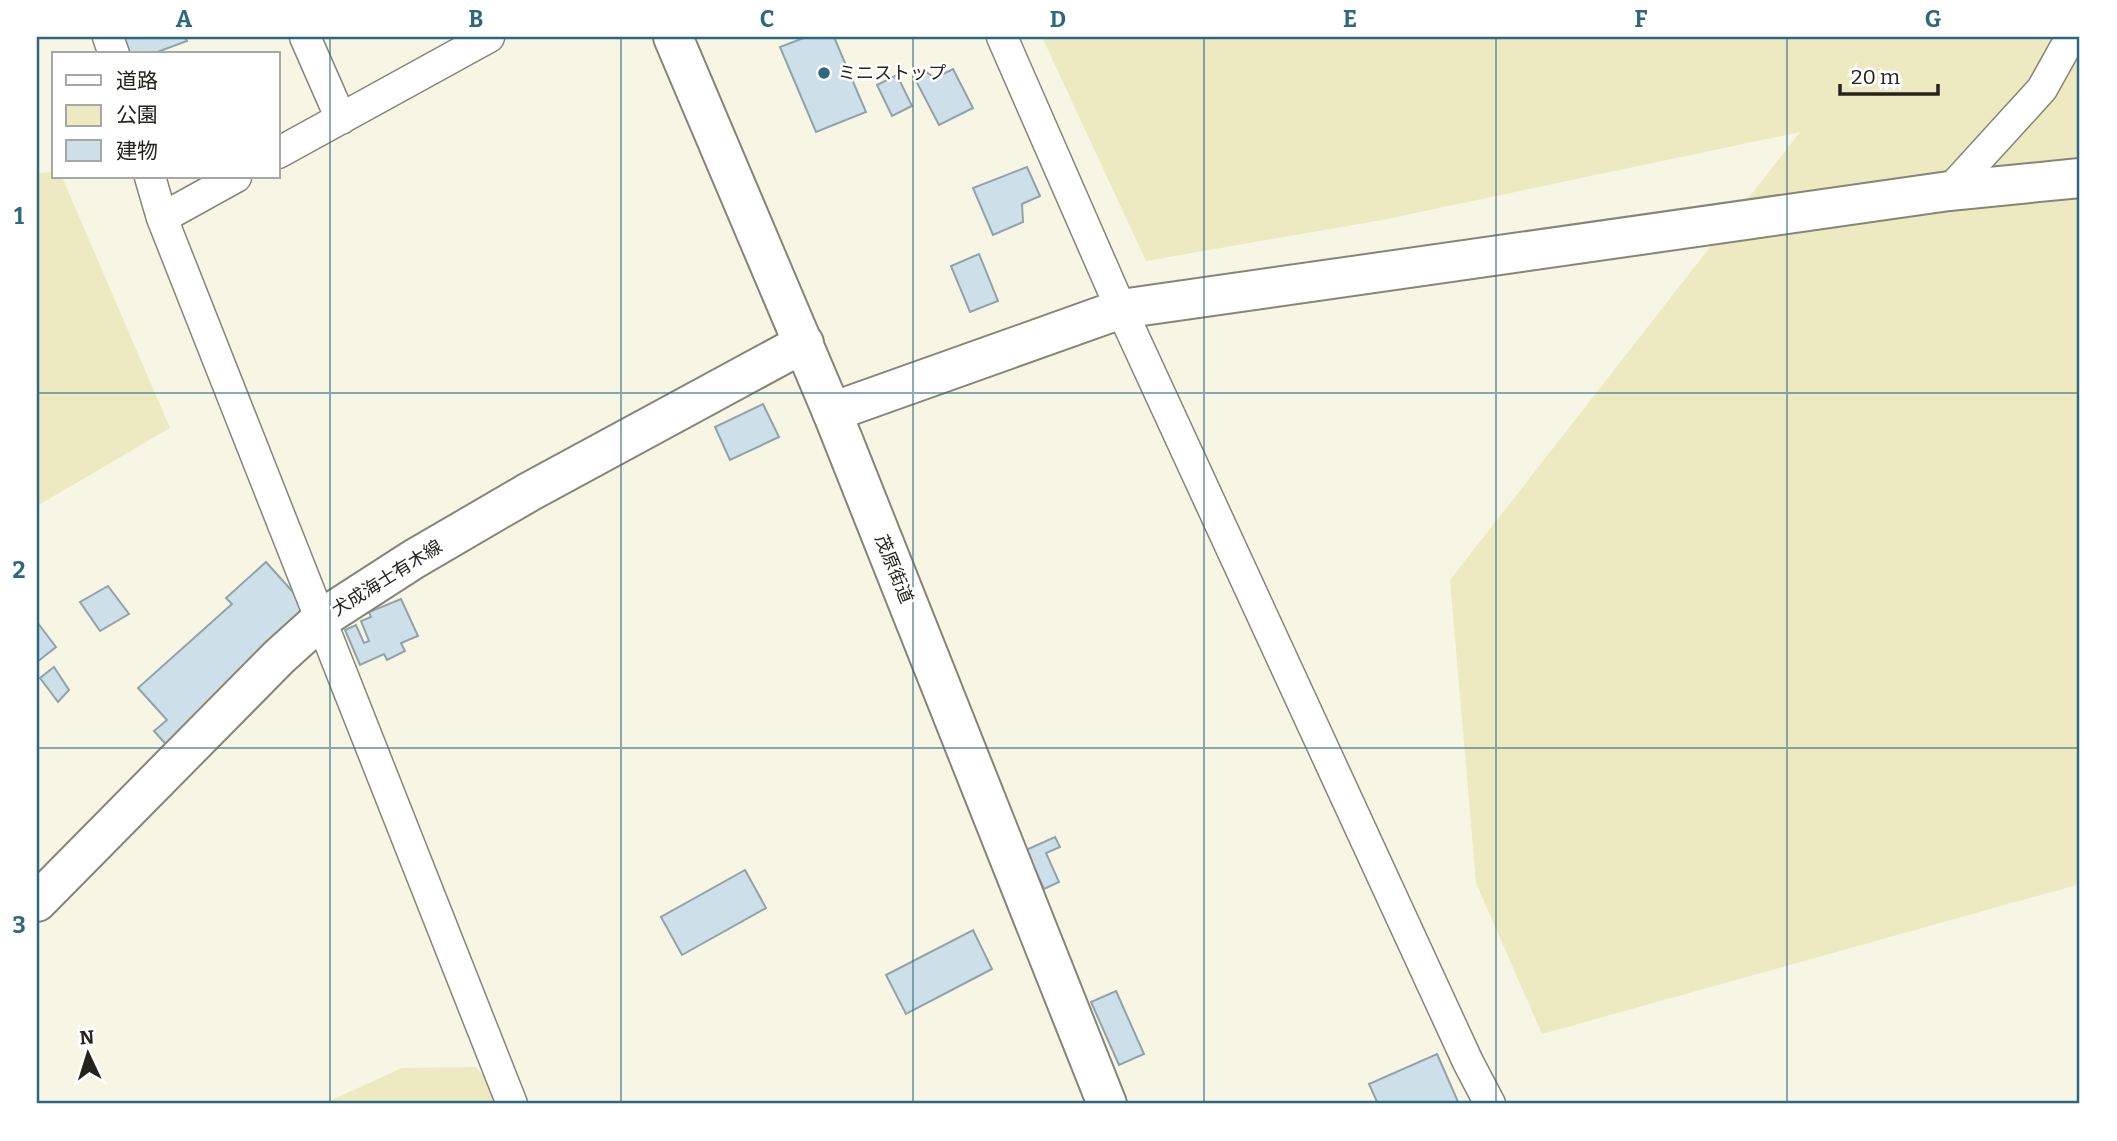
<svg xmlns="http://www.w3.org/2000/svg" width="2117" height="1141" font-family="Bitter,'Noto Sans JP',serif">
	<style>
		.green { fill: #edeac1 }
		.building { fill: #cddfe8; stroke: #91a2ab; stroke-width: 2 }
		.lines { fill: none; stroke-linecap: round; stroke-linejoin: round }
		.street-casing { stroke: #868576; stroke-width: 33 }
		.secondary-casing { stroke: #868576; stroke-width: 42 }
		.primary-casing { stroke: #868576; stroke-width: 42 }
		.street { stroke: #fff; stroke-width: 30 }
		.secondary { stroke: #fff; stroke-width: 38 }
		.primary { stroke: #fff; stroke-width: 38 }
		.grid { fill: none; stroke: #2d6880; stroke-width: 2; stroke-opacity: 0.55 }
		.poi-dot { fill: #2d6880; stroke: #fff; stroke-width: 2.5 }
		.labels { text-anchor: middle; stroke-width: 5; stroke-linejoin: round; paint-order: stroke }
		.poi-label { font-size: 18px; fill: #24231d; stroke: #fff; text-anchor: start }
		.street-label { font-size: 18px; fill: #24231d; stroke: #fff }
		.neatline { fill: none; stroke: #2d6880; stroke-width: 2.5 }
		.grid-label { font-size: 23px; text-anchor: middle; font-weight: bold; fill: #2d6880 }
	</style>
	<rect width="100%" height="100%" fill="#f7f6e5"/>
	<path class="green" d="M 1042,37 L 2080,37 L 2080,884 L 1542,1034 L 1476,883 L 1450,580 L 1800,132 L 1382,220 L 1146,261 Z
		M 54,172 L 54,177 L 62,177 L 170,428 L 37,506 L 37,173 Z
		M 476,1067 L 507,1104 L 323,1104 L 402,1068 Z"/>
	<path class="building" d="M 121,37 L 185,37 L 187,41 L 152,54 L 127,54 Z
		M 806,37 L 834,37 L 866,112 L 816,132 L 780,47 Z
		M 953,69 L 973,108 L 939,125 L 914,77 L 926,72 L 935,78 Z
		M 897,75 L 912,106 L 892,116 L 877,85 Z
		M 1027,167 L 1040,196 L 1022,204 L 1023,222 L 993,235 L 973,188 Z
		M 979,254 L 998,301 L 970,312 L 951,266 Z
		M 763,404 L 779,437 L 730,460 L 715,427 Z
		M 266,562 L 318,620 L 171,750 L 154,731 L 167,720 L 138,688 L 232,604 L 226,598 Z
		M 108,586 L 129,614 L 100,631 L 80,602 Z
		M 401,599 L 418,636 L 401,643 L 405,651 L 387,660 L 384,654 L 360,665 L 345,630 L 356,625 L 364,643 L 369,641 L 361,621 L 371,617 L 369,612 Z
		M 37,622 L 56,647 L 37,662 Z
		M 54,667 L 69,690 L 58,702 L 40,678 Z
		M 1055,837 L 1060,847 L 1046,853 L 1059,882 L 1044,889 L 1026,850 Z
		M 745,870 L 766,908 L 682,955 L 661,917 Z
		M 973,930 L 992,969 L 906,1014 L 886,975 Z
		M 1116,991 L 1144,1054 L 1119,1065 L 1091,1002 Z
		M 1437,1054 L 1459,1104 L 1378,1104 L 1369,1084 Z"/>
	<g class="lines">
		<g class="street-casing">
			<path id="street" d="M 108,37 L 114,54
				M 305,37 L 341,119
				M 1002,37 L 1121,309 L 1468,1062 L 1490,1104
				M 278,153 L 489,37
				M 150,177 L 162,218 L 512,1104
				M 1949,191 L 2042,89 L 2071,37
				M 162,218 L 236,177"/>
		</g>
		<g class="secondary-casing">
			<path id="secondary" d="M 832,412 L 1121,309 L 1949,191 L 2080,178
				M 37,902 L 279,657 L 321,619 L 414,559 L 529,492 L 804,343"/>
		</g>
		<g class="primary-casing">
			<path id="primary" d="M 673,37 L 832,412 L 1107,1104"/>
		</g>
		<use href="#street" class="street"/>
		<use href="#secondary" class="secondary"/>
		<use href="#primary" class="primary"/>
	</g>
	<path class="grid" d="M 330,37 L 330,1104M 621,37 L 621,1104M 913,37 L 913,1104M 1204,37 L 1204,1104M 1496,37 L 1496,1104M 1787,37 L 1787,1104M 37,393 L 2080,393M 37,748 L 2080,748"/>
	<circle class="poi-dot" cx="824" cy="73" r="7"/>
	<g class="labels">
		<g class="poi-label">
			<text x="838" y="79">ミニストップ</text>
		</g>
		<g class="street-label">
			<text transform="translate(894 569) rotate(68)" y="6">茂原街道</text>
			<text transform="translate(387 578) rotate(-32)" y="6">犬成海士有木線</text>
		</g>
	</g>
	<rect width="2117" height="1141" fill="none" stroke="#ffffff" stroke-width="77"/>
	<rect x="52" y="52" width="228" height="126" fill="#ffffff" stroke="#a7a7a5" stroke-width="2"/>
	<rect x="66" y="75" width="35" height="10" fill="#ffffff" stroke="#a7a7a5" stroke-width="2"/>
	<text x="116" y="88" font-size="21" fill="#24231d">道路</text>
	<rect x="66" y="105" width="35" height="21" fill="#edeac1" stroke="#a7a7a5" stroke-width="2"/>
	<text x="116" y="122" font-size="21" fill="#24231d">公園</text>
	<rect x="66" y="140" width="35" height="21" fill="#cddfe8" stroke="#a7a7a5" stroke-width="2"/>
	<text x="116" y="158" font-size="21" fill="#24231d">建物</text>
	<g transform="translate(88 1054) rotate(356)" stroke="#ffffff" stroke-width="5" paint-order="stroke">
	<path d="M0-5L12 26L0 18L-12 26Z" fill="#24231d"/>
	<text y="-10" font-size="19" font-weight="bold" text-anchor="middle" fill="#24231d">N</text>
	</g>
	<path d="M1840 84v10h98v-10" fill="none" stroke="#24231d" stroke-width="3.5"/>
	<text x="1851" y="84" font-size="21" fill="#24231d" stroke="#ffffff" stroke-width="5" paint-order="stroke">20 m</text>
	<rect x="38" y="38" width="2040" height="1064" class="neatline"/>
	<g class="grid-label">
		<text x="184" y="27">A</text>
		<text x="476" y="27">B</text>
		<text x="767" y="27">C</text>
		<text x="1058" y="27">D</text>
		<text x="1350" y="27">E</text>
		<text x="1641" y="27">F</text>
		<text x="1933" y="27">G</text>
		<text x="19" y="224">1</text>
		<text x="19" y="578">2</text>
		<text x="19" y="933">3</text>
	</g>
</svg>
